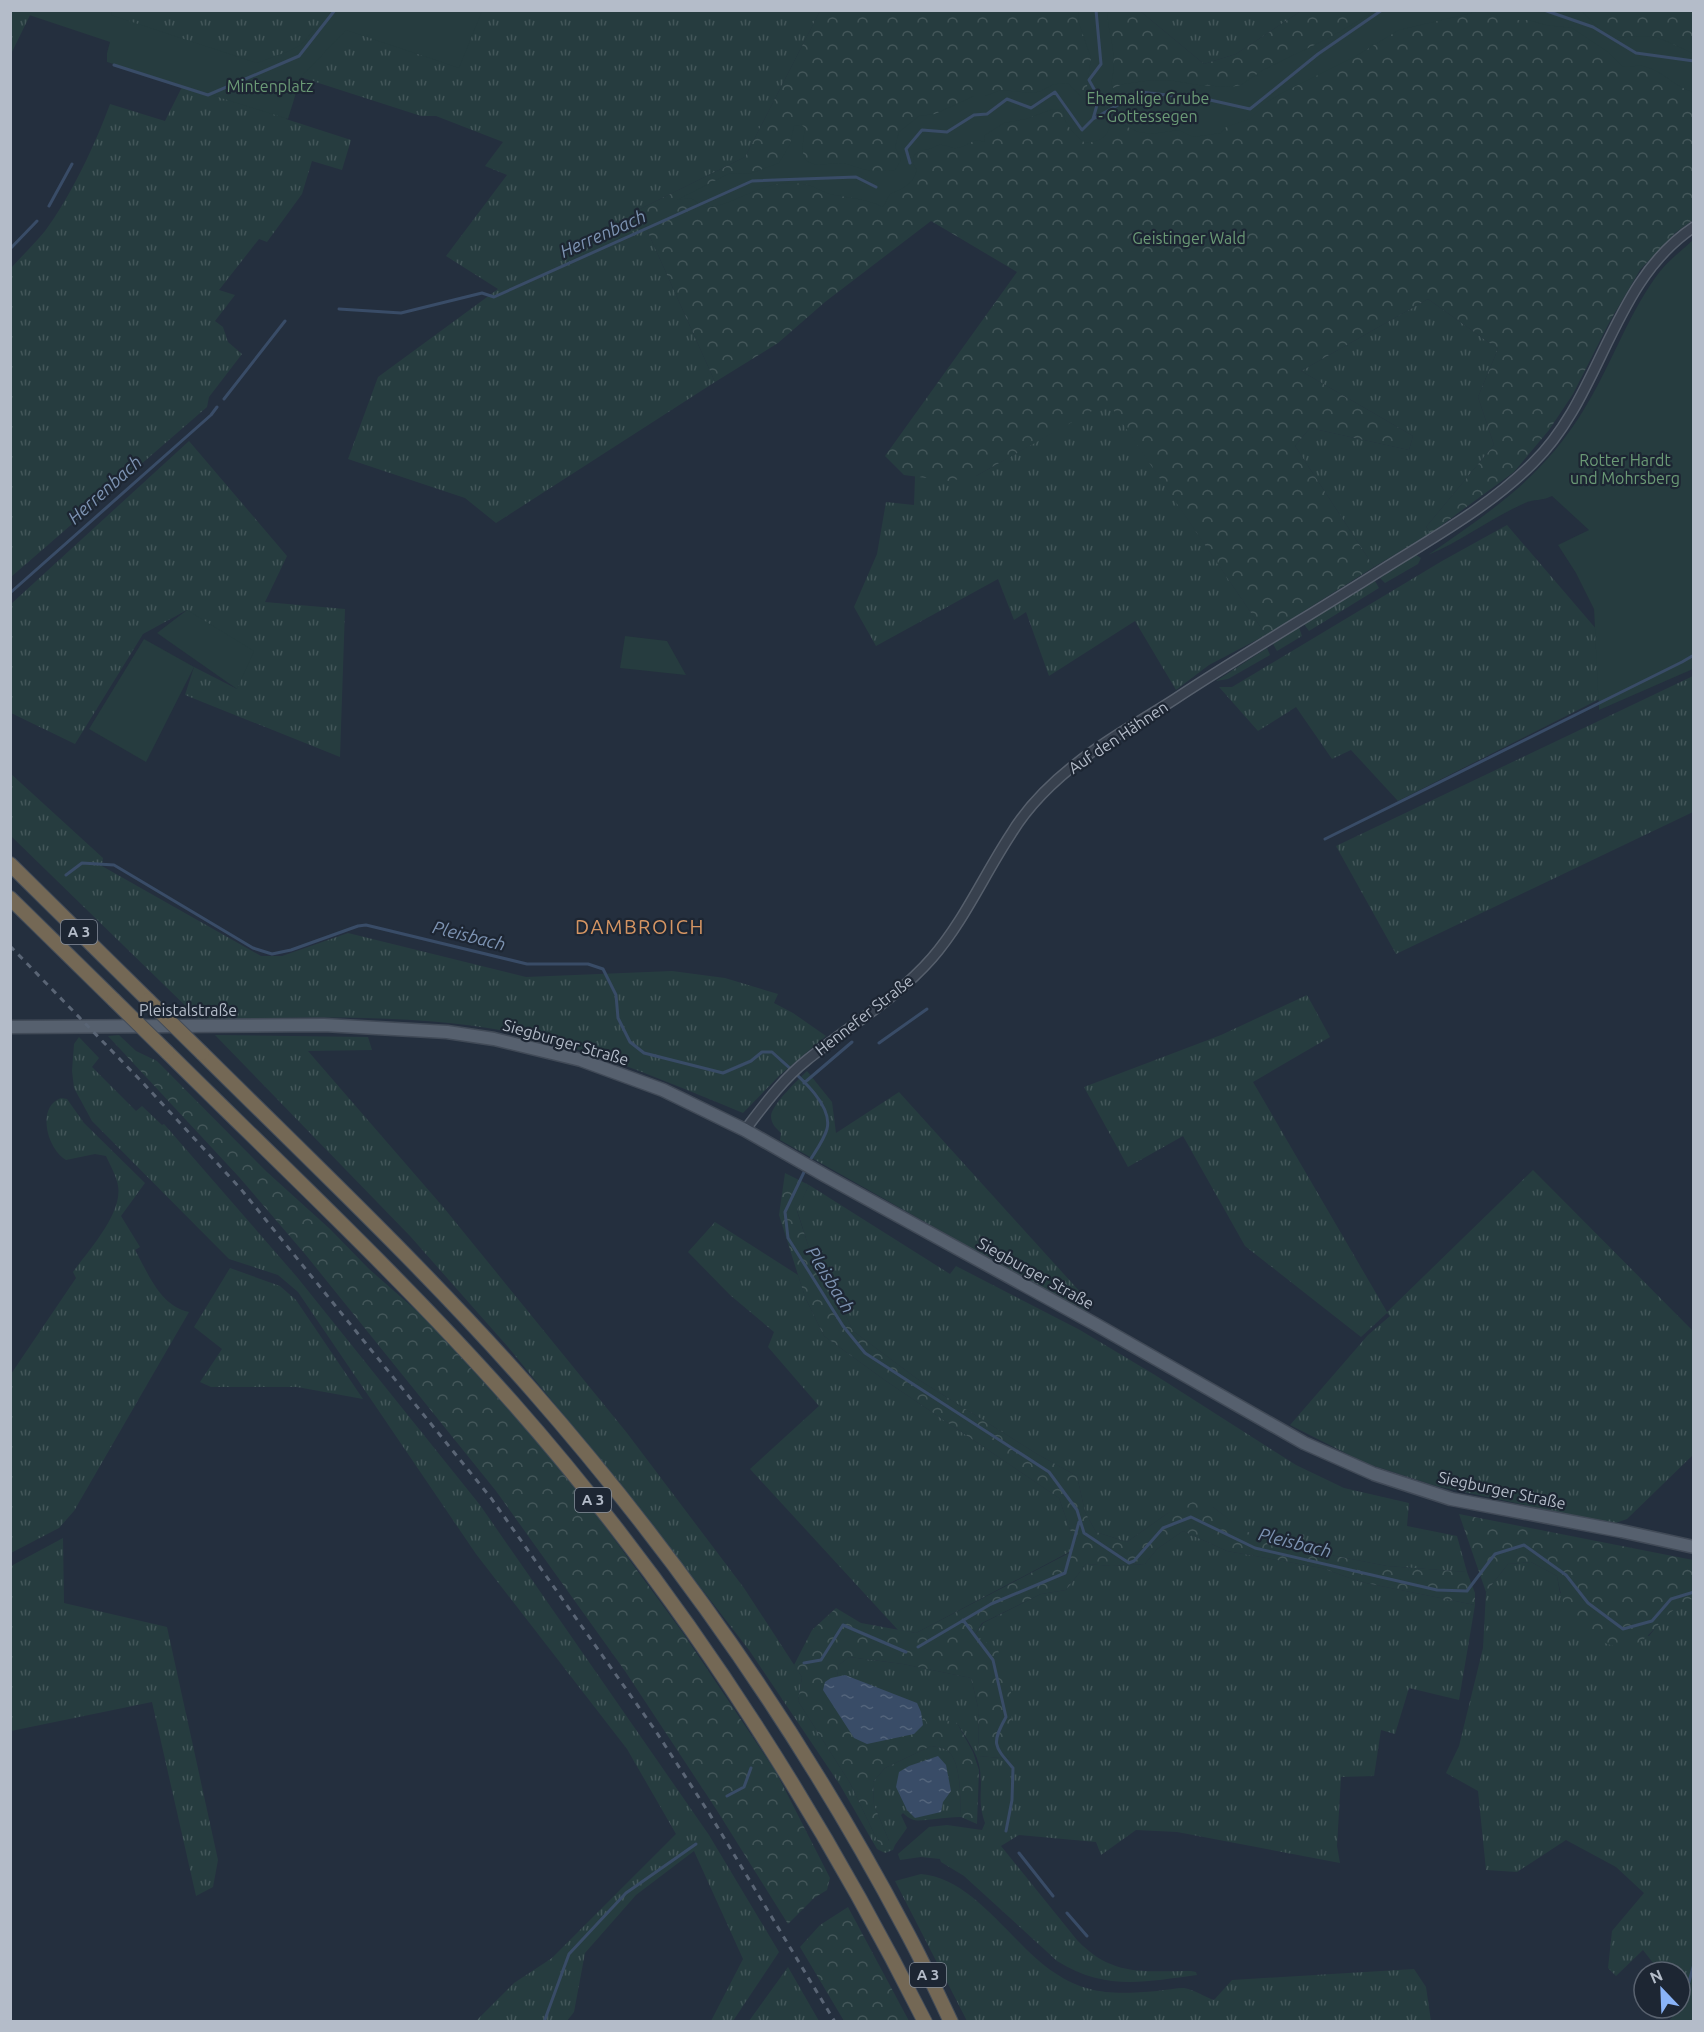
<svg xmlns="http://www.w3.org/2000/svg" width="1704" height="2032" font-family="Ubuntu,sans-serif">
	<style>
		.grass { fill: url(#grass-tufts) }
		.forest { fill: url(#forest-crowns) }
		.green { fill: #263c3f }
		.water { fill: url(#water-ripples) }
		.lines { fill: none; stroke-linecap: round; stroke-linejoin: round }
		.stream { stroke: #394c67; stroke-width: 3 }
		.minor-casing { stroke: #565f6c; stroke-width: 12 }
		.major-casing { stroke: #414a57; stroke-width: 15 }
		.highway-casing { stroke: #434c59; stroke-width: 16 }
		.minor { stroke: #38414e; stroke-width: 9 }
		.major { stroke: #56606e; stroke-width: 12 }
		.highway { stroke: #746855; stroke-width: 14 }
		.rail { stroke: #5a6575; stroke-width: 3; stroke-dasharray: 6 6; stroke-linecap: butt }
		.highway-bridge-casing { stroke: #434c59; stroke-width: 16; stroke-linecap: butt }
		.highway-bridge { stroke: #746855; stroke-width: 14 }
		.labels { text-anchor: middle; stroke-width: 4.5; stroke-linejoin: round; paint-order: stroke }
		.shield { fill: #1d2633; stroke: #878f9c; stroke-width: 1.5 }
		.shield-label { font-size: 15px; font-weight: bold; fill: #b4bcc9 }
		.park-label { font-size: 16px; fill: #6b9a76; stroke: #1d2633 }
		.street-label { font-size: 16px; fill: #b4bcc9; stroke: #1d2633 }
		.water-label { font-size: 18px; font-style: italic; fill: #7c92b1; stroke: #1d2633 }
		.quarter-label { font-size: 20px; letter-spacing: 1.5px; fill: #d59563; stroke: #1d2633 }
	</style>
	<defs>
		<pattern id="grass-tufts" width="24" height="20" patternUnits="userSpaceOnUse" patternTransform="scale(1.5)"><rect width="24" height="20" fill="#263c3f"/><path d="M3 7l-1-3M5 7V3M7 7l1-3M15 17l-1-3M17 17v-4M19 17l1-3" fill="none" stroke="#435659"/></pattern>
		<pattern id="forest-crowns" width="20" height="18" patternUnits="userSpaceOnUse" patternTransform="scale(1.5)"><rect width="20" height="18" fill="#263c3f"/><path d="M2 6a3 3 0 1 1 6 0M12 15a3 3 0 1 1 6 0" fill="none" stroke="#435659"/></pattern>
		<pattern id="water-ripples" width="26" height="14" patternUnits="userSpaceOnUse" patternTransform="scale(1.5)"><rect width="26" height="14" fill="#394c67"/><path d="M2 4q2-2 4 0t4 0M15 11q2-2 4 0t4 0" fill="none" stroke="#53647b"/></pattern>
	</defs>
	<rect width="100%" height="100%" fill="#242f3e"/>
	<path class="grass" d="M 11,11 L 32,11 L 11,54 Z
		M 38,11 L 820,11 L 745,157 L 638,210 L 715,382 L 496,523 L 465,498 L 348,459 L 378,377 L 498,289 L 446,256 L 507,175 L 485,166 L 503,142 L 436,116 L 421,116 L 300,77 L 286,119 L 351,140 L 342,170 L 312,161 L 302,194 L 267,242 L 259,239 L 219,290 L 235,295 L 215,321 L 223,327 L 228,342 L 242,354 L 209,397 L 207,407 L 11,577 L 11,268 C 22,256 34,244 45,231 C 71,196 95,145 110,104 L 165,121 L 190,71 Z
		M 1140,11 L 1301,11 L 1236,54 L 1204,64 Z
		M 1428,299 L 1498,349 L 1478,397 L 1494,445 L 1426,527 L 1431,533 L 1374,567 L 1295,446 L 1310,428 L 1409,450 L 1413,436 L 1301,371 Z
		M 1108,401 L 1266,635 L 1209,665 L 1176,690 L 1135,621 L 1049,676 L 1026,612 L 1014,620 L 998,579 L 876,646 L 854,607 L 877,554 L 886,502 L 914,505 L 915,476 L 976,476 Z
		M 189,441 L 287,556 L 265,602 L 345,609 L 340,757 L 185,695 L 194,667 L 237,689 L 187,610 L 143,634 L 75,744 L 11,713 L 11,604 Z
		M 1507,525 L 1639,679 L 1398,801 L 1351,750 L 1332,759 L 1296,707 L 1258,731 L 1219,687 L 1232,687 L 1442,561 Z
		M 1416,555 L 1421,558 L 1418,564 L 1385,583 L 1380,578 Z
		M 1375,581 L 1379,588 L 1309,631 L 1304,624 Z
		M 1299,627 L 1302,636 L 1277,651 L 1273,644 Z
		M 1267,648 L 1270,655 L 1228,679 L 1216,681 Z
		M 1693,676 L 1693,812 L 1396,954 L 1336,846 Z
		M 10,773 L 103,858 L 102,866 L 261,956 L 282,956 L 348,933 L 526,977 L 672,971 L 725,978 L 778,994 L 774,1003 L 793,1013 L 826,1036 L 780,1075 L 743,1113 C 662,1080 581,1044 494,1029 C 397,1013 297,1018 199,1019 L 11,836 Z
		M 1307,995 L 1330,1037 L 1253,1082 L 1387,1312 L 1533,1170 L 1693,1331 L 1693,1455 L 1627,1519 L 1613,1524 L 1436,1486 L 1365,1463 L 1290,1425 L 1368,1335 L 1390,1316 L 1387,1313 L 1361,1337 L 1245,1246 L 1183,1136 L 1128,1167 L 1084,1087 L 1221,1035 Z
		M 215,1035 L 368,1037 L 372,1050 L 308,1051 L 444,1208 L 627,1433 L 744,1588 L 802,1677 L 798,1701 L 850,1783 L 879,1844 L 889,1841 L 874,1805 L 873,1782 L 885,1768 L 931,1746 C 935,1747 941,1747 945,1749 C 962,1757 960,1800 961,1817 C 952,1817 944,1818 935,1819 C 921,1820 914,1824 903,1813 L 901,1815 L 907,1828 L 895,1845 L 893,1850 L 885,1853 L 877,1849 L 840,1785 L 749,1650 L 625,1490 L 508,1347 L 410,1236 Z
		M 79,1037 L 99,1058 L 92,1067 L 136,1111 L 142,1106 L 162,1125 L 164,1124 L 297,1277 L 480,1505 L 709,1835 L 779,1952 L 733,2021 L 711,2021 L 743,1959 L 694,1851 L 636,1895 L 585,1953 L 574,2012 L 567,2021 L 476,2021 L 514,1983 L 552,1958 L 676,1834 L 627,1749 L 476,1554 L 298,1292 L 278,1275 L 229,1259 L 92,1121 L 74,1088 L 72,1071 L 74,1044 Z
		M 807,1071 L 832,1102 L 836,1133 L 899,1092 L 1091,1304 L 1086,1313 L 780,1140 L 781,1133 C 776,1128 771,1124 771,1116 C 772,1104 798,1080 807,1071 Z
		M 61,1098 L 67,1099 L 84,1123 L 145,1183 L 121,1216 L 140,1247 L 135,1250 C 148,1273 160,1306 189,1312 L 74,1511 L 59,1528 L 11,1553 L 11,1374 L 76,1278 L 73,1272 C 88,1251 123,1213 118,1186 C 117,1177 110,1165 106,1156 L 95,1154 L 66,1160 C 47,1149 36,1107 61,1098 Z
		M 809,1185 L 950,1274 L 956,1266 L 1080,1330 L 1155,1375 L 1296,1465 L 1344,1488 L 1409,1503 L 1407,1526 L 1457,1536 L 1467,1572 L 1387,1566 L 1284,1546 L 1242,1530 L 1213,1507 L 1168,1513 L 1127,1542 L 1096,1532 L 1085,1512 L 1077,1476 L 1037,1454 L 916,1378 L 853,1331 L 823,1266 L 809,1248 L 797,1210 Z
		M 715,1222 L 798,1275 L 805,1297 L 824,1336 L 886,1381 L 1059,1498 L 1073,1538 L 1073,1550 L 916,1633 L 898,1630 L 750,1469 L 819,1406 L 768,1347 L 774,1332 L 730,1295 L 688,1252 Z
		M 230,1268 L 280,1286 L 296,1300 L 363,1399 L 297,1387 L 211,1387 L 200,1382 L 222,1349 L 194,1327 Z
		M 1183,1531 L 1227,1551 L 1322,1568 L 1361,1582 L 1475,1605 L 1459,1700 L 1409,1688 L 1395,1734 L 1381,1730 L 1374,1776 L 1341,1777 L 1337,1846 L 1340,1863 L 1177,1832 L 1136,1830 L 1101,1855 L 1096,1842 L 1019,1835 L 1001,1846 L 1077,1940 C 1112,1977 1144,1971 1191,1971 L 1196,1972 L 1197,1975 C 1144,1982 1105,1991 1057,1961 L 964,1876 L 941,1862 L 940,1859 L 921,1857 L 900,1860 L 898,1854 L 929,1827 L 947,1825 L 982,1830 L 985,1823 C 977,1801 983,1791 980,1770 C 978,1753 965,1737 957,1723 L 916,1728 L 892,1740 L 874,1741 L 837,1677 L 839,1665 L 849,1657 L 903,1664 L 971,1678 L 978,1707 L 979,1756 L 1011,1759 L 975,1635 L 983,1623 L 1041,1594 L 1066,1590 L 1086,1564 L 1112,1566 L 1145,1564 L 1157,1549 Z
		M 63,1538 L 64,1603 L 167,1627 L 218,1860 L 213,1887 L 196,1896 L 152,1702 L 11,1731 L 11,1566 Z
		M 1531,1562 L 1557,1576 L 1560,1593 L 1649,1636 C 1660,1623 1675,1600 1693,1599 L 1693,2021 L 1669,2021 L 1677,2011 L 1675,2008 L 1680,2008 L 1680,1972 L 1660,1972 L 1643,1950 L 1616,1976 L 1608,1968 L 1612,1931 L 1644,1893 L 1616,1867 L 1566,1840 L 1517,1872 L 1486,1870 L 1478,1791 L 1446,1773 L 1459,1746 L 1483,1648 L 1486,1592 L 1508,1564 Z
		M 921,1874 C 974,1878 1012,1945 1055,1973 C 1089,1996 1118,1994 1157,1991 C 1166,1990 1176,1988 1184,1988 C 1193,1989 1205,1997 1214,2000 L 1232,1980 L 1414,1969 L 1426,1987 L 1431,2021 L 967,2021 L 895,1881 Z
		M 788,1967 L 819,2021 L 749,2021 Z"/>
	<path class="forest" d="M 820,11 L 1140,11 L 1204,64 L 1236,54 L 1301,11 L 1693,11 L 1693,220 L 1675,233 L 1640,270 L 1610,321 L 1573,394 L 1549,430 L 1514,472 L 1431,533 L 1426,527 L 1494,445 L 1478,397 L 1498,349 L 1428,299 L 1301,371 L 1413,436 L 1409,450 L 1310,428 L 1295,446 L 1374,567 L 1266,635 L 1108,402 L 976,476 L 949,481 L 904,475 L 885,456 L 1017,272 L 931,221 L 825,302 L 778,343 L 715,382 L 638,210 L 745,157 Z
		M 119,1035 L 136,1051 L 157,1061 L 267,1172 L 330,1229 L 369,1269 L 426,1319 L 560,1465 L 683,1633 L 776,1772 L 830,1878 L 827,1890 L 814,1898 L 788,1924 L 716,1809 L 625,1671 L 496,1491 L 305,1254 L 239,1177 L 108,1036 Z
		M 785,1173 L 809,1185 L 797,1211 L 809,1248 L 823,1266 L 853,1331 L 916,1378 L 1037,1454 L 1077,1476 L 1085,1512 L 1096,1532 L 1127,1542 L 1168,1513 L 1195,1501 L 1213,1507 L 1243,1530 L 1284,1546 L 1387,1566 L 1467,1572 L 1475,1593 L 1475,1605 L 1361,1582 L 1322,1568 L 1227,1551 L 1183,1531 L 1157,1549 L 1145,1564 L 1112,1566 L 1086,1564 L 1066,1590 L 1041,1594 L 982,1623 L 975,1635 L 998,1650 L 1012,1696 L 1011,1759 L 979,1756 L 978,1707 L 971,1678 L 903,1664 L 849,1657 L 839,1665 L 837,1677 L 874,1741 C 896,1740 911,1735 924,1717 L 928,1725 L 948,1721 L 957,1723 L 973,1752 L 979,1770 L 977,1824 L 961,1817 C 960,1800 962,1757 945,1749 C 941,1747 935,1747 931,1746 L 885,1768 L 873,1782 L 874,1805 L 889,1841 L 887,1847 L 879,1844 L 850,1783 L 798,1701 L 802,1677 L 794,1665 L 812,1630 L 836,1608 L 861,1623 L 916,1633 L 1073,1551 L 1073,1538 L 1059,1498 L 886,1381 L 824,1336 L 805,1297 L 779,1215 Z
		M 1459,1514 L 1693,1560 L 1693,1599 C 1686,1600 1683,1602 1677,1607 C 1645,1632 1640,1664 1593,1637 C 1587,1634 1577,1630 1573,1625 C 1566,1617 1559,1587 1557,1576 L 1531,1562 L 1508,1564 L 1486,1592 Z
		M 848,1907 L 909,2021 L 844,2021 L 800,1947 L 820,1925 Z"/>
	<path class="green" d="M 17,11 L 112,11 L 111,15 L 257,63 L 289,51 L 301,45 L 314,30 L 336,11 L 482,11 L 459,68 L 346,30 L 301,77 L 288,119 L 107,62 L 107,53 L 110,42 Z
		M 1078,11 L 1109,11 L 1107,15 C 1110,39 1118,59 1111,83 L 1113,88 L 1124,84 L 1145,81 L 1169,80 L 1198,85 L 1231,87 L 1241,85 L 1263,70 L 1329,38 L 1375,11 L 1580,10 L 1610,39 C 1620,37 1643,35 1653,37 C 1667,40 1680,48 1693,53 L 1693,92 C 1675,87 1664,72 1646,67 C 1639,64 1630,68 1622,66 L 1608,52 L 1572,28 L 1546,25 L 1528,20 L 1509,20 L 1485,12 L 1476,12 L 1399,30 L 1356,56 L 1282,93 L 1267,102 L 1250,119 L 1226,127 L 1221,133 L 1193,137 L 1179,130 L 1151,134 L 1139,132 L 1114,121 L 1110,124 C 1108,138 1098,142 1085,143 C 1078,137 1072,132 1067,124 C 1064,120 1065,115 1063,110 L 1053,109 L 1026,119 L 1004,123 L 985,135 L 984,142 C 972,137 968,147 957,148 C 952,149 947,145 942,145 C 937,144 934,148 929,149 C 915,150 908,158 917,170 C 913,184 903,189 890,194 L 883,207 C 867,199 851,198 834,195 C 825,194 817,187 808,185 C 800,183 788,183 780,184 C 758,185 720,211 705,207 C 700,206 696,200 690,198 L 677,200 L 728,174 L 752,173 L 779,163 L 790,144 L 794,126 L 802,125 L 805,128 C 804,136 800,154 806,160 C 814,168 830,163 839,163 C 847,163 855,167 862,169 C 867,171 889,171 895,170 L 901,160 L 895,147 L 899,132 L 919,116 L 935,114 L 974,96 L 985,96 L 1001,90 L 1032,93 L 1041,91 L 1052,85 L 1062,83 L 1069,84 L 1085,101 L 1091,58 L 1079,23 Z
		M 1693,240 L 1693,669 L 1599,710 L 1594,609 L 1576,573 L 1558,545 L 1589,530 L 1552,496 C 1543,501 1533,499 1525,503 C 1491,518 1462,541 1428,555 C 1491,511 1542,478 1583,411 C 1610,368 1626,319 1655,278 C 1665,263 1680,252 1693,240 Z
		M 187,610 L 254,651 L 237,689 L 157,633 Z
		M 625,636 L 667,641 L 686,675 L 620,668 Z
		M 144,639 L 194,667 L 146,762 L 89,729 Z"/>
	<path class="water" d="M 845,1675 L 917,1703 L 921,1712 L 923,1725 L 914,1734 L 867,1744 L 854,1738 L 823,1690 L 825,1682 L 831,1678 Z
		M 938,1756 L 946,1765 L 951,1791 L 943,1802 L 941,1812 L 915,1818 L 907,1810 L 896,1787 L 899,1772 L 909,1766 Z"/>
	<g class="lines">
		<path class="stream" d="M 1544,10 L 1593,27 L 1636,53 L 1694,61
			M 114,65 L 208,95 L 299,56 L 335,10
			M 1093,119 L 1141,92 L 1210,100 L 1250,109 L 1318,54 L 1382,10
			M 910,163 L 906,149 L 922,130 L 947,132 L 974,115 L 987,114 L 1007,99 L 1031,108 L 1055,92 L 1082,130 L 1093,119 L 1099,98 L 1089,80 L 1101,64 L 1096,10
			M 49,206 L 72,164
			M 10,249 L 37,221
			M 339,309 L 401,313 L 482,293 L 494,297 L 752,181 L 856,177 L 876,187
			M 224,399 L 285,321
			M 10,593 L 211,415 L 217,407
			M 1325,839 L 1682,662 L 1694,655
			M 66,875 L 82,863 L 114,865 L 253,948 L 272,954 L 291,950 L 358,926 L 366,925 L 527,964 L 588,964 L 603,969 L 616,995 L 618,1018 L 630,1042 L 644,1053 L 723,1073 L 751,1061 L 762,1052 L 772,1052 C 790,1069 834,1102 827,1129 C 824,1140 815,1152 809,1162
			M 879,1043 L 927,1009
			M 804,1083 L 852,1042
			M 806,1168 L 785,1212 L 788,1238 L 843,1326 L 865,1353 L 1049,1472 L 1077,1510 L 1084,1533 L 1129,1563 L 1134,1561 L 1163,1528 L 1191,1517 L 1255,1548 L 1437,1590 L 1467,1591 L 1495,1554 L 1524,1545 L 1566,1575 L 1588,1603 L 1623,1629 L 1652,1621 L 1671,1599 L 1694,1592
			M 963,1620 L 993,1660 L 1006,1717 C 991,1744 994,1746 1013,1768 L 1012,1800 L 1006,1831
			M 918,1647 L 991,1604 L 1065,1573 L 1079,1522
			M 804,1663 L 821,1660 L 843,1625 L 906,1652
			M 727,1796 L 744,1787 L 751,1768
			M 1019,1853 L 1053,1896
			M 1067,1913 L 1087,1936
			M 1685,1996 L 1694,1964
			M 544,2022 L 569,1954 L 626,1893 L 696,1844"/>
		<g class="minor-casing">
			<path id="minor" d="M 745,1130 C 764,1105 783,1079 807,1060 C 849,1026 896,999 932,958 C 964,921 984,875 1011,834 C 1032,799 1063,772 1096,749 C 1121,731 1149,716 1175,699 C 1242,655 1312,614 1380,571 C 1432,538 1489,507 1533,463 C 1602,396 1611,282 1694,227"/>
		</g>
		<g class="major-casing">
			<path id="major" d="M 10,1027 L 324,1025 L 447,1032 L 494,1039 L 581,1060 L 663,1090 L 745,1130 L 824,1175 L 1095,1324 L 1304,1443 L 1374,1474 L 1451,1499 L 1621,1531 L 1694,1547"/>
		</g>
		<g class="highway-casing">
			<path id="highway" d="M 10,864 L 148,1000
				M 10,898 L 114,1000
				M 167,1052 C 283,1167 403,1279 512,1402 C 677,1589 813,1800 925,2022
				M 202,1053 C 313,1163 427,1271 531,1389 C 675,1553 802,1735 904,1927 C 921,1958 936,1990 951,2022"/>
		</g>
		<use href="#minor" class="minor"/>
		<use href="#major" class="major"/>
		<use href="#highway" class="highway"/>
		<path class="rail" d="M 10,946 L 144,1084 L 240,1188 L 491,1498 L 655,1730 L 709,1813 L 835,2022"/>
		<g class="highway-bridge-casing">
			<path id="highway-bridge" d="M 114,1000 L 167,1052
				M 148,1000 L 202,1053"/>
		</g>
		<use href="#highway-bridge" class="highway-bridge"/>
	</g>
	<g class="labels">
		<g class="shield">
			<rect x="61" y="920" width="36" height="24" rx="4.5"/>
			<rect x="575" y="1488" width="36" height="24" rx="4.5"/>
			<rect x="910" y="1963" width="36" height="24" rx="4.5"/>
		</g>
		<g class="shield-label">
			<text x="79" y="937">A 3</text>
			<text x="593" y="1505">A 3</text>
			<text x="928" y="1980">A 3</text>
		</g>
		<g class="park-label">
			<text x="270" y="92">Mintenplatz</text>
			<text x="1148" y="104">Ehemalige Grube<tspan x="1148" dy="18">- Gottessegen</tspan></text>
			<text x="1189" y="244">Geistinger Wald</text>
			<text x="1625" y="466">Rotter Hardt<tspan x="1625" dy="18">und Mohrsberg</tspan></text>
		</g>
		<g class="street-label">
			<text transform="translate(1118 737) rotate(-34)" y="6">Auf den Hähnen</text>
			<text x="188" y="1016">Pleistalstraße</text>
			<text transform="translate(864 1015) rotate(-38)" y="6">Hennefer Straße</text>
			<text transform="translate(566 1042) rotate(16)" y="6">Siegburger Straße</text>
			<text transform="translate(1036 1273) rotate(29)" y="6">Siegburger Straße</text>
			<text transform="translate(1502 1490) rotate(12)" y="6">Siegburger Straße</text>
		</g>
		<g class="water-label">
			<text transform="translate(603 234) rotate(-24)" y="6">Herrenbach</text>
			<text transform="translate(105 490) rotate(-42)" y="6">Herrenbach</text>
			<text transform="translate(469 936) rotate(14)" y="6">Pleisbach</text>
			<text transform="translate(830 1280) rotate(58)" y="6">Pleisbach</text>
			<text transform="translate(1295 1543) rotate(14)" y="6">Pleisbach</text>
		</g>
		<g class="quarter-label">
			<text x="640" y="934">DAMBROICH</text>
		</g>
	</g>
	<rect width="1704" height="2032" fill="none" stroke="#b4bcc9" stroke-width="24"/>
	<g transform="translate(1662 1990) rotate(337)"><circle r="28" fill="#1d2633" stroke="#59626f" stroke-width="1.5"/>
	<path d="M0-4.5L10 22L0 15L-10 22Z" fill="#8ab4f8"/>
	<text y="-9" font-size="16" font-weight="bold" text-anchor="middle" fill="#b4bcc9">N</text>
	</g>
</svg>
